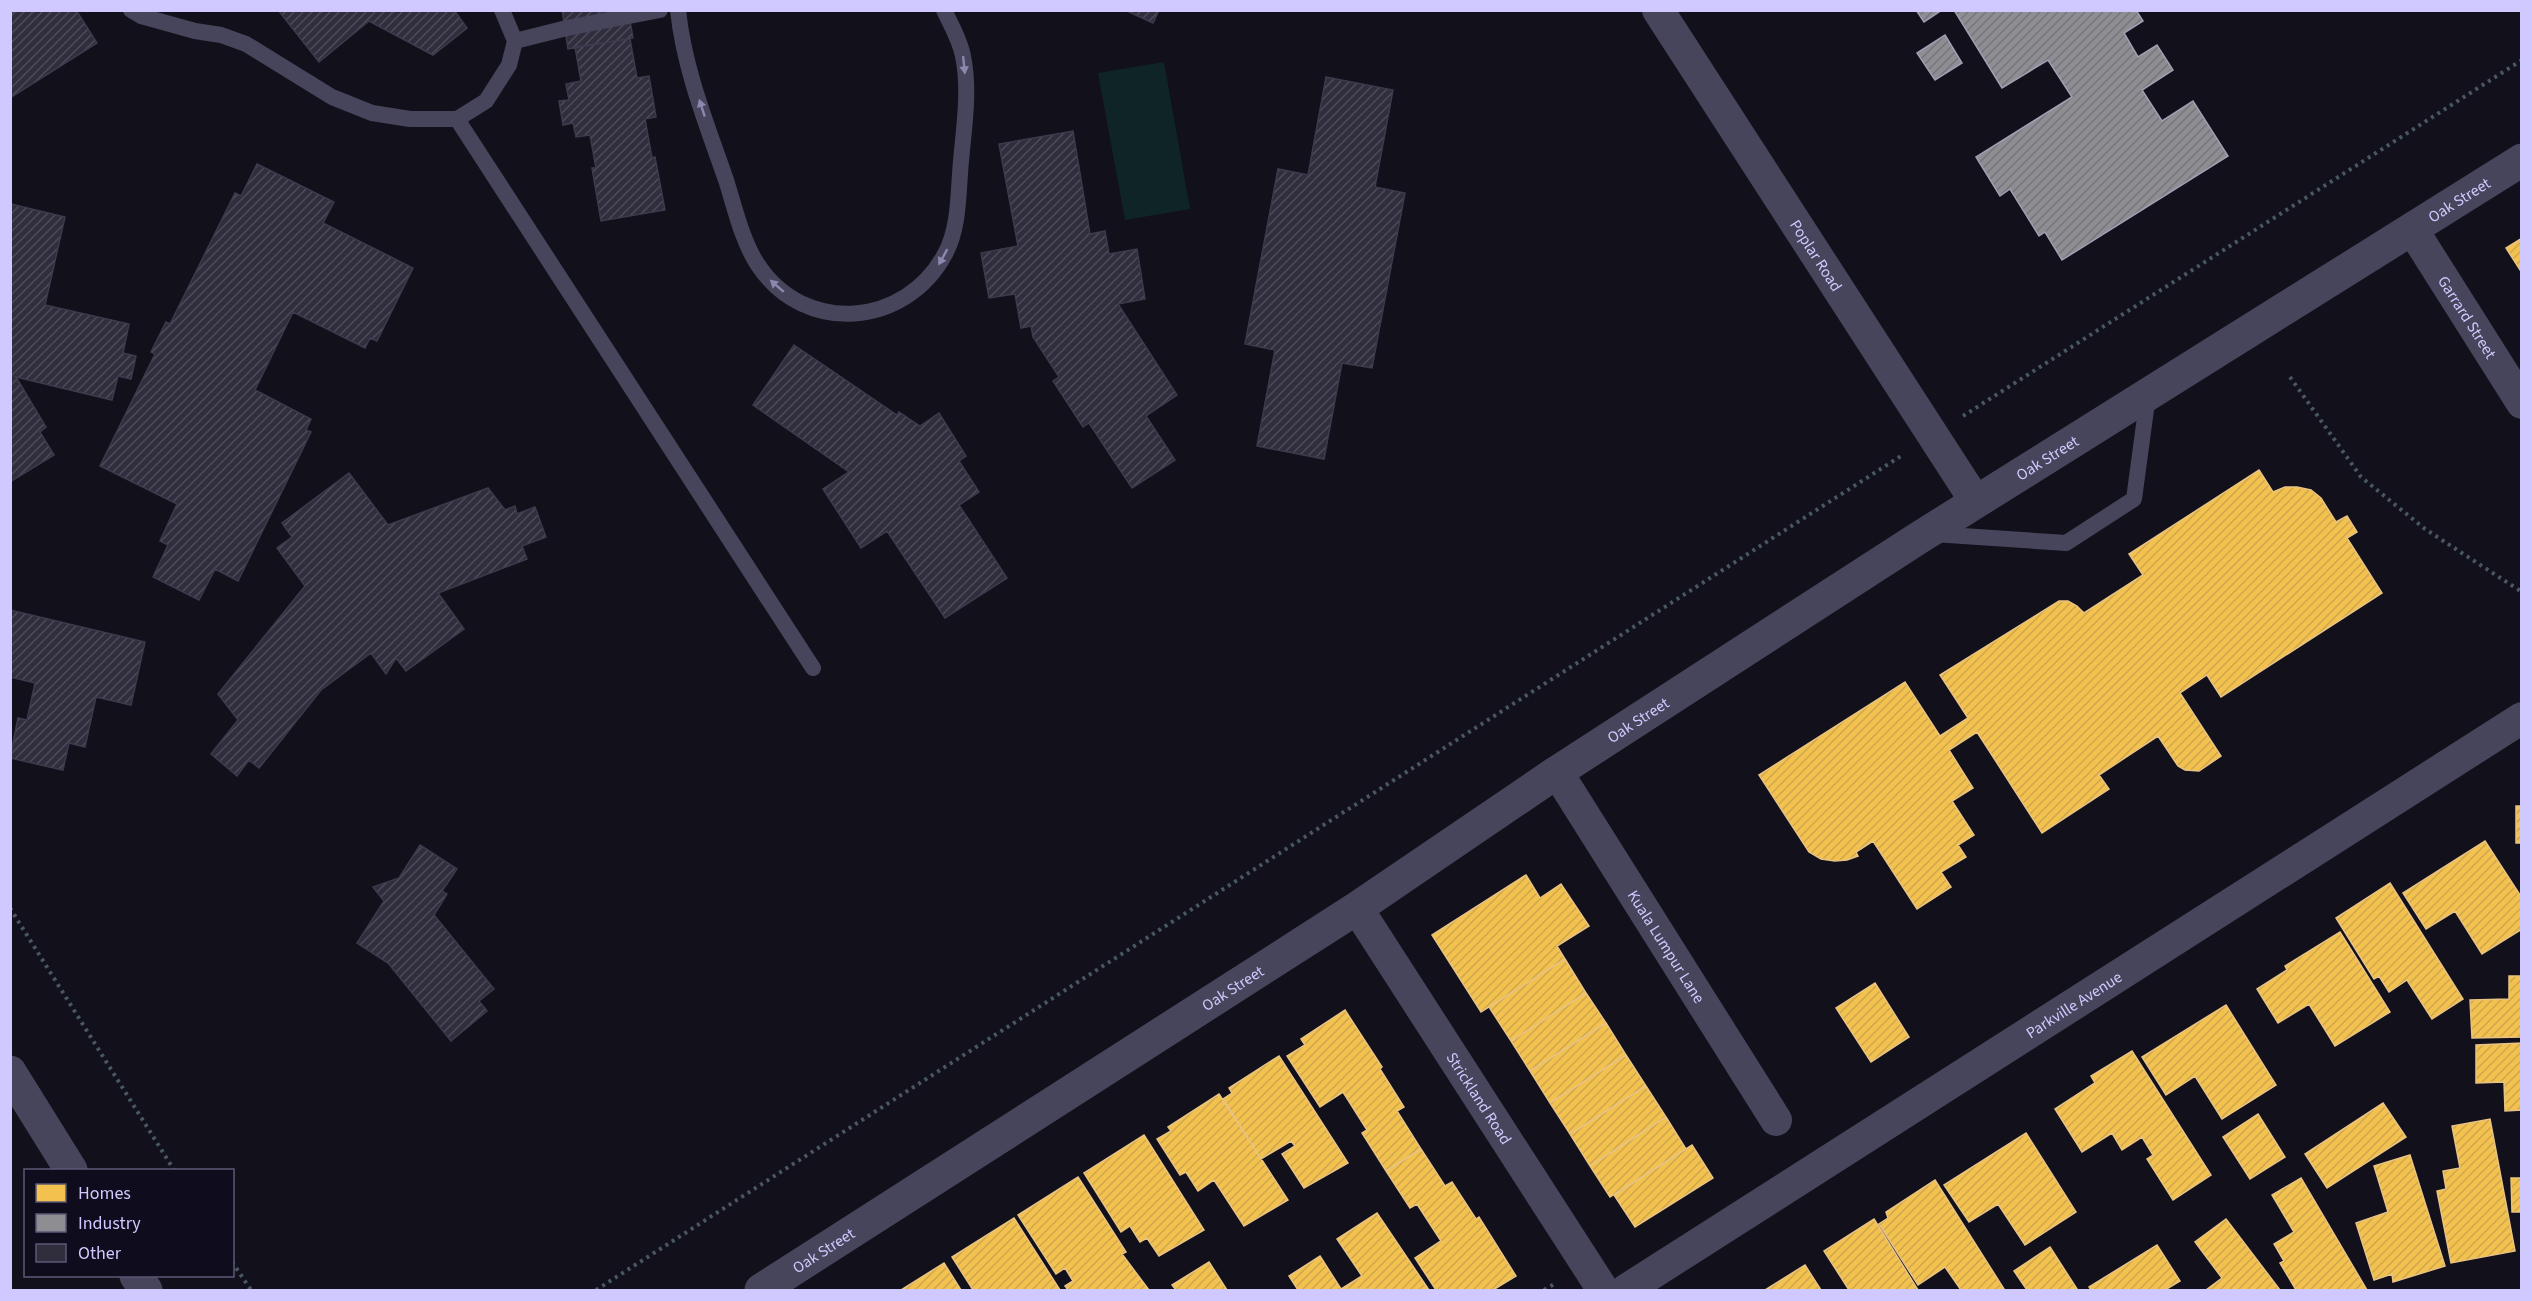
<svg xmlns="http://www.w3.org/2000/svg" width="2532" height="1301" font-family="'Source Sans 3',sans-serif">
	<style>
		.park { fill: #0f2525 }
		.homes { fill: url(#homes-hatch); stroke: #e8c383; stroke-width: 1.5 }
		.industry { fill: url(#industry-hatch); stroke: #a19fb3; stroke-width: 1.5 }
		.building { fill: url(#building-hatch); stroke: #3e3a4e; stroke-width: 1.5 }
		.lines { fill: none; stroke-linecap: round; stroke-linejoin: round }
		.path { stroke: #495764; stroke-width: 4; stroke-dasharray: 3 4.5; stroke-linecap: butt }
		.service { stroke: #46455b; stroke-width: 16 }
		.minor { stroke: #46455b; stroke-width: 32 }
		.tertiary { stroke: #46455b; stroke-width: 33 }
		.oneway { fill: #8b87ad }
		.labels { text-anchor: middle; stroke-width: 6; stroke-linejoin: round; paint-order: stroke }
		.street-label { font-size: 16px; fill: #d0c9ff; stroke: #0f0c1e }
	</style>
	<defs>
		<pattern id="homes-hatch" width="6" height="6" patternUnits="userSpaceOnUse" patternTransform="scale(1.5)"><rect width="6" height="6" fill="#f2c14e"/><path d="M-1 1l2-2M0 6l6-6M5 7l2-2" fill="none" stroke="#cea64e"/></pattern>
		<pattern id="industry-hatch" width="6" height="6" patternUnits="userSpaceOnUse" patternTransform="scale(1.5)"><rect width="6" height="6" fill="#8d8d92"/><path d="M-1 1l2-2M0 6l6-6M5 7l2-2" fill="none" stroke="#75757d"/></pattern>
		<pattern id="building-hatch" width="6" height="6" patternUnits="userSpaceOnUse" patternTransform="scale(1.5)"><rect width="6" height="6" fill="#302d3d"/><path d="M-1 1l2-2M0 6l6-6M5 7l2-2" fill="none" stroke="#4d4a5a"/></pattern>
	</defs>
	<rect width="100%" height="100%" fill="#12101a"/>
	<path class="park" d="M 1164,62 L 1190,209 L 1125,220 L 1098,73 Z"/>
	<path class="homes" d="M 2522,238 L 2522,273 L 2506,248 Z
		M 2259,470 L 2273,492 L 2285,487 L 2297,487 L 2311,490 L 2321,498 L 2336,522 L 2347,516 L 2357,532 L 2347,538 L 2382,593 L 2221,697 L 2207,675 L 2180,693 L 2221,756 L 2199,771 L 2185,770 L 2178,766 L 2158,736 L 2099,775 L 2109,789 L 2042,833 L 1977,732 L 1949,750 L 1973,788 L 1952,801 L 1974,835 L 1958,845 L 1966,857 L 1941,872 L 1951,887 L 1917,909 L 1873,841 L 1856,852 L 1858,856 L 1847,860 L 1835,861 L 1821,859 L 1809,852 L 1759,775 L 1905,682 L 1940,736 L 1968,718 L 1940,675 L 2059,601 L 2068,601 L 2077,606 L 2084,613 L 2143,575 L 2129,554 Z
		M 2516,806 L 2522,806 L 2522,843 L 2516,843 Z
		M 2485,841 L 2522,898 L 2522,929 L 2482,954 L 2455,911 L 2426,929 L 2403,893 Z
		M 1526,875 L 1540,898 L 1561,884 L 1589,926 L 1557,946 L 1565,959 L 1481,1012 L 1432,935 Z
		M 2390,883 L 2463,999 L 2432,1019 L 2407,980 L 2389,992 L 2379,976 L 2374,979 L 2336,918 Z
		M 2340,932 L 2390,1012 L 2335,1046 L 2309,1004 L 2278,1023 L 2257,989 L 2287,970 L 2285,966 Z
		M 1565,959 L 1586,993 L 1511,1041 L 1489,1007 Z
		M 2509,976 L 2522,976 L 2522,1037 L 2472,1038 L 2470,1000 L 2509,999 Z
		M 1875,983 L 1909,1037 L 1871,1062 L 1836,1008 Z
		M 1586,993 L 1606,1023 L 1530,1071 L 1511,1041 Z
		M 2226,1005 L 2276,1085 L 2222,1119 L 2195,1076 L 2166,1095 L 2142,1057 Z
		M 1345,1010 L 1382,1067 L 1380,1069 L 1404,1107 L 1397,1111 L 1421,1149 L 1386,1171 L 1362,1133 L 1367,1130 L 1343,1092 L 1320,1107 L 1287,1056 L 1305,1045 L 1301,1039 Z
		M 1606,1023 L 1626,1055 L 1550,1103 L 1530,1071 Z
		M 2522,1043 L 2522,1110 L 2505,1111 L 2504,1082 L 2476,1083 L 2476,1045 Z
		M 2132,1051 L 2211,1175 L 2173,1200 L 2147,1159 L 2153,1155 L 2142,1137 L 2122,1150 L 2112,1133 L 2082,1152 L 2055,1109 L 2095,1083 L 2091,1076 Z
		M 1626,1055 L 1646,1086 L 1570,1134 L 1550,1103 Z
		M 1279,1056 L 1348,1163 L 1304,1188 L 1282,1154 L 1295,1146 L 1291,1141 L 1261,1159 L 1223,1099 L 1232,1093 L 1229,1088 Z
		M 1646,1086 L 1666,1117 L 1590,1166 L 1570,1134 Z
		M 1219,1094 L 1288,1200 L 1244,1226 L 1214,1180 L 1198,1191 L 1186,1172 L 1180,1175 L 1157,1139 L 1171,1131 L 1168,1127 Z
		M 2383,1103 L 2406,1137 L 2327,1188 L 2305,1154 Z
		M 2258,1114 L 2285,1157 L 2250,1179 L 2223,1137 Z
		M 1666,1117 L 1686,1149 L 1610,1197 L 1590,1166 Z
		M 2490,1119 L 2515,1251 L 2451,1263 L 2437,1191 L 2446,1189 L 2443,1171 L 2460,1168 L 2452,1126 Z
		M 2026,1133 L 2076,1212 L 2025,1245 L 1998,1204 L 1969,1222 L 1944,1185 Z
		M 1144,1135 L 1204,1230 L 1159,1256 L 1147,1238 L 1140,1242 L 1130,1226 L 1121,1232 L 1084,1173 Z
		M 1692,1145 L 1713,1178 L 1635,1227 L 1614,1195 Z
		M 1421,1149 L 1445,1186 L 1452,1182 L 1476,1219 L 1479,1217 L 1516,1276 L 1493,1290 L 1436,1290 L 1415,1258 L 1441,1241 L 1417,1204 L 1410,1208 L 1386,1171 Z
		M 2410,1155 L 2445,1266 L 2393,1282 L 2392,1274 L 2374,1280 L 2356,1223 L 2388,1212 L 2374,1166 Z
		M 1078,1177 L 1126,1252 L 1122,1254 L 1149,1290 L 1068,1290 L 1065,1286 L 1073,1281 L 1065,1268 L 1056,1274 L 1018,1215 Z
		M 2301,1178 L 2367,1290 L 2296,1290 L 2280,1263 L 2284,1261 L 2274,1244 L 2294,1232 L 2272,1195 Z
		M 2511,1178 L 2522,1178 L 2522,1212 L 2512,1212 Z
		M 1935,1180 L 2004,1289 L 2002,1290 L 1961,1290 L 1945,1267 L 1918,1285 L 1879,1224 L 1888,1218 L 1886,1212 Z
		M 1377,1213 L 1429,1290 L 1341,1289 L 1362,1276 L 1337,1239 Z
		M 1014,1218 L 1060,1290 L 973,1290 L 952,1257 Z
		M 1874,1219 L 1918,1290 L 1849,1290 L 1824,1251 Z
		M 2226,1219 L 2280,1290 L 2206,1290 L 2222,1278 L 2195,1242 Z
		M 2157,1245 L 2180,1281 L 2165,1290 L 2091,1290 L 2089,1287 Z
		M 2050,1247 L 2077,1289 L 2075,1290 L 2027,1290 L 2014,1271 Z
		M 1320,1256 L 1341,1289 L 1342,1290 L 1298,1290 L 1289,1276 Z
		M 1209,1262 L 1227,1290 L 1176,1290 L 1172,1285 Z
		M 944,1263 L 961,1290 L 901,1290 Z
		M 1805,1265 L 1821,1290 L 1765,1290 Z"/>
	<path class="industry" d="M 1916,10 L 1942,10 L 1924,22 Z
		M 1954,10 L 2136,10 L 2143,21 L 2124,33 L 2138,57 L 2157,45 L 2173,70 L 2142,90 L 2162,121 L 2193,101 L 2228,156 L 2062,260 L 2045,232 L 2039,236 L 2010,189 L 2000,196 L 1976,157 L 2072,97 L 2048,60 L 2002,88 Z
		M 1945,35 L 1962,63 L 1935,80 L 1917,53 Z"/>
	<path class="building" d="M 10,10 L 76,10 L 97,43 L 10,98 Z
		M 278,10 L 454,10 L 467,28 L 433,55 L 369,21 L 319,62 Z
		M 562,10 L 628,10 L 633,38 L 568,49 Z
		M 1125,10 L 1159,10 L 1153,23 Z
		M 630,39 L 637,78 L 649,76 L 656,117 L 645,119 L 652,158 L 655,157 L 665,210 L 601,221 L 592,168 L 596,168 L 590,135 L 576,137 L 573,123 L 563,125 L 559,101 L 569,100 L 566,84 L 581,81 L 575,47 Z
		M 1326,77 L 1393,90 L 1375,187 L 1405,193 L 1372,368 L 1342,363 L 1324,459 L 1257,446 L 1275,350 L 1245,344 L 1278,169 L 1308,175 Z
		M 1073,131 L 1090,234 L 1105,231 L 1109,254 L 1137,249 L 1145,299 L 1118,304 L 1177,395 L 1146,416 L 1175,460 L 1132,488 L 1089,423 L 1083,427 L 1053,381 L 1059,377 L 1033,337 L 1031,326 L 1021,328 L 1015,294 L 989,298 L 981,253 L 1018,246 L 999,144 Z
		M 257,164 L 334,202 L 323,223 L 413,268 L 377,341 L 370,338 L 365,348 L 293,312 L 255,390 L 311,419 L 306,430 L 311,432 L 238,581 L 215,569 L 199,600 L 153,577 L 168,545 L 160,541 L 177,504 L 100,466 L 155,354 L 151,352 L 166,322 L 170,324 L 235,193 L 241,196 Z
		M 11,204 L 65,217 L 45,305 L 129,324 L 123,353 L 136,356 L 131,379 L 118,376 L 112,400 L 16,377 L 46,427 L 40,432 L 54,455 L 10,482 Z
		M 794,345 L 897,415 L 899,412 L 920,426 L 939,413 L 966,456 L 959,461 L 979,492 L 959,505 L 1007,578 L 945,618 L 887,531 L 861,548 L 823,489 L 849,472 L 753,405 Z
		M 349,473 L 388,525 L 488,488 L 505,510 L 515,506 L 517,514 L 535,507 L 546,537 L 522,546 L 527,559 L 438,593 L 464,629 L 406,671 L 396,658 L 386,674 L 371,653 L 321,690 L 259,768 L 249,760 L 237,776 L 211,754 L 238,720 L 218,694 L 305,586 L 277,548 L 292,537 L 282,523 Z
		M 10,610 L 145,642 L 131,705 L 96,697 L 85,747 L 69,743 L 63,770 L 10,758 L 18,718 L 27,720 L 35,683 L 10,677 Z
		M 420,845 L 457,869 L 442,891 L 447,894 L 434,915 L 494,989 L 479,1001 L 487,1011 L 451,1041 L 388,963 L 357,943 L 384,901 L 373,887 L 399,878 Z"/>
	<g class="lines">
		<path class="path" d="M 2290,377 L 2361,477 L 2425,529 L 2522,592
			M 1963,416 L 2522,60
			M 10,908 L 174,1170
			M 232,1262 L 251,1290
			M 596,1290 L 1901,456
			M 1544,1290 L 1556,1283"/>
		<path class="service" d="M 131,10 L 141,16 L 195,31 L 221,35 L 246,44 L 332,97 L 372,113 L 410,119 L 457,119 L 486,101 L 509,65 L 515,41 L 502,10
			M 678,10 C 684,69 707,125 726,180 C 735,208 742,241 758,265 C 805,336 906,327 945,254 C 960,227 958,190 961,161 C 964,127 970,90 963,56 C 960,40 951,25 944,10
			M 515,41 L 567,28 L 660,10
			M 457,119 L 813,668
			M 1933,534 L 2066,543 L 2134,499 L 2148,395"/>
		<g class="minor">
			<path id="s1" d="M 1658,10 L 1976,502"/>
			<path id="s2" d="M 2412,229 L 2522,403"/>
			<path id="s3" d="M 1557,772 L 1776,1120"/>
			<path id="s4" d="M 1357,908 L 1603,1290"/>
			<path id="s5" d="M 1626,1290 L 2522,718"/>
		</g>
		<g class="tertiary">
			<path d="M 10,1072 L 71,1170"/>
			<path d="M 136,1276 L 146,1290"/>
			<path id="s6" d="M 761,1290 L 1357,908 L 1557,772 L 1917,539 L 2522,160"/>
		</g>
	</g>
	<defs><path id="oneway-solid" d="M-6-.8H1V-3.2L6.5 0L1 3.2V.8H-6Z" transform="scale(1.5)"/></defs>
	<g class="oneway">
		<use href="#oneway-solid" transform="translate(964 65) rotate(84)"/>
		<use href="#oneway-solid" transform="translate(702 108) rotate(-108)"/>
		<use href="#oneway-solid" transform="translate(943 257) rotate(119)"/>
		<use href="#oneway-solid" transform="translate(777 286) rotate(-139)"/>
	</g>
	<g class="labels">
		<g class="street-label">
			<text dy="6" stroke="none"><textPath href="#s6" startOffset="2018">Oak Street</textPath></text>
			<text dy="6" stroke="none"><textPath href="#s1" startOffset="292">Poplar Road</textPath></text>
			<text dy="6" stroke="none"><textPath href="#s2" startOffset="104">Garrard Street</textPath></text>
			<text dy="6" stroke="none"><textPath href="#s6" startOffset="1532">Oak Street</textPath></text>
			<text dy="6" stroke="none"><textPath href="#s6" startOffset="1046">Oak Street</textPath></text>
			<text dy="6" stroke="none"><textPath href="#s3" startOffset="206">Kuala Lumpur Lane</textPath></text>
			<text dy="6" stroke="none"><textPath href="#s6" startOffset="560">Oak Street</textPath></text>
			<text dy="6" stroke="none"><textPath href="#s5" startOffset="531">Parkville Avenue</textPath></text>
			<text dy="6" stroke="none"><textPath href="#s4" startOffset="226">Strickland Road</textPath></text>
			<text dy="6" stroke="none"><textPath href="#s6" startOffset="74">Oak Street</textPath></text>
		</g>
	</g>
	<rect width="2532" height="1301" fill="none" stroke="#d0c9ff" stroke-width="24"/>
	<rect x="24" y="1169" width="210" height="108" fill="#0f0c1e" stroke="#5c5878" stroke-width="1.5"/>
	<rect x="36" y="1184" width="30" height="18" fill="#f2c14e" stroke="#5c5878" stroke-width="1.5"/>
	<text x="78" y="1199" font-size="18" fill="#d0c9ff">Homes</text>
	<rect x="36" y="1214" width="30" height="18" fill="#8d8d92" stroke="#5c5878" stroke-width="1.5"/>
	<text x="78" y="1229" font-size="18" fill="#d0c9ff">Industry</text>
	<rect x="36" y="1244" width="30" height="18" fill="#302d3d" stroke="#5c5878" stroke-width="1.5"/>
	<text x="78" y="1259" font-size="18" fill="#d0c9ff">Other</text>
</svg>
